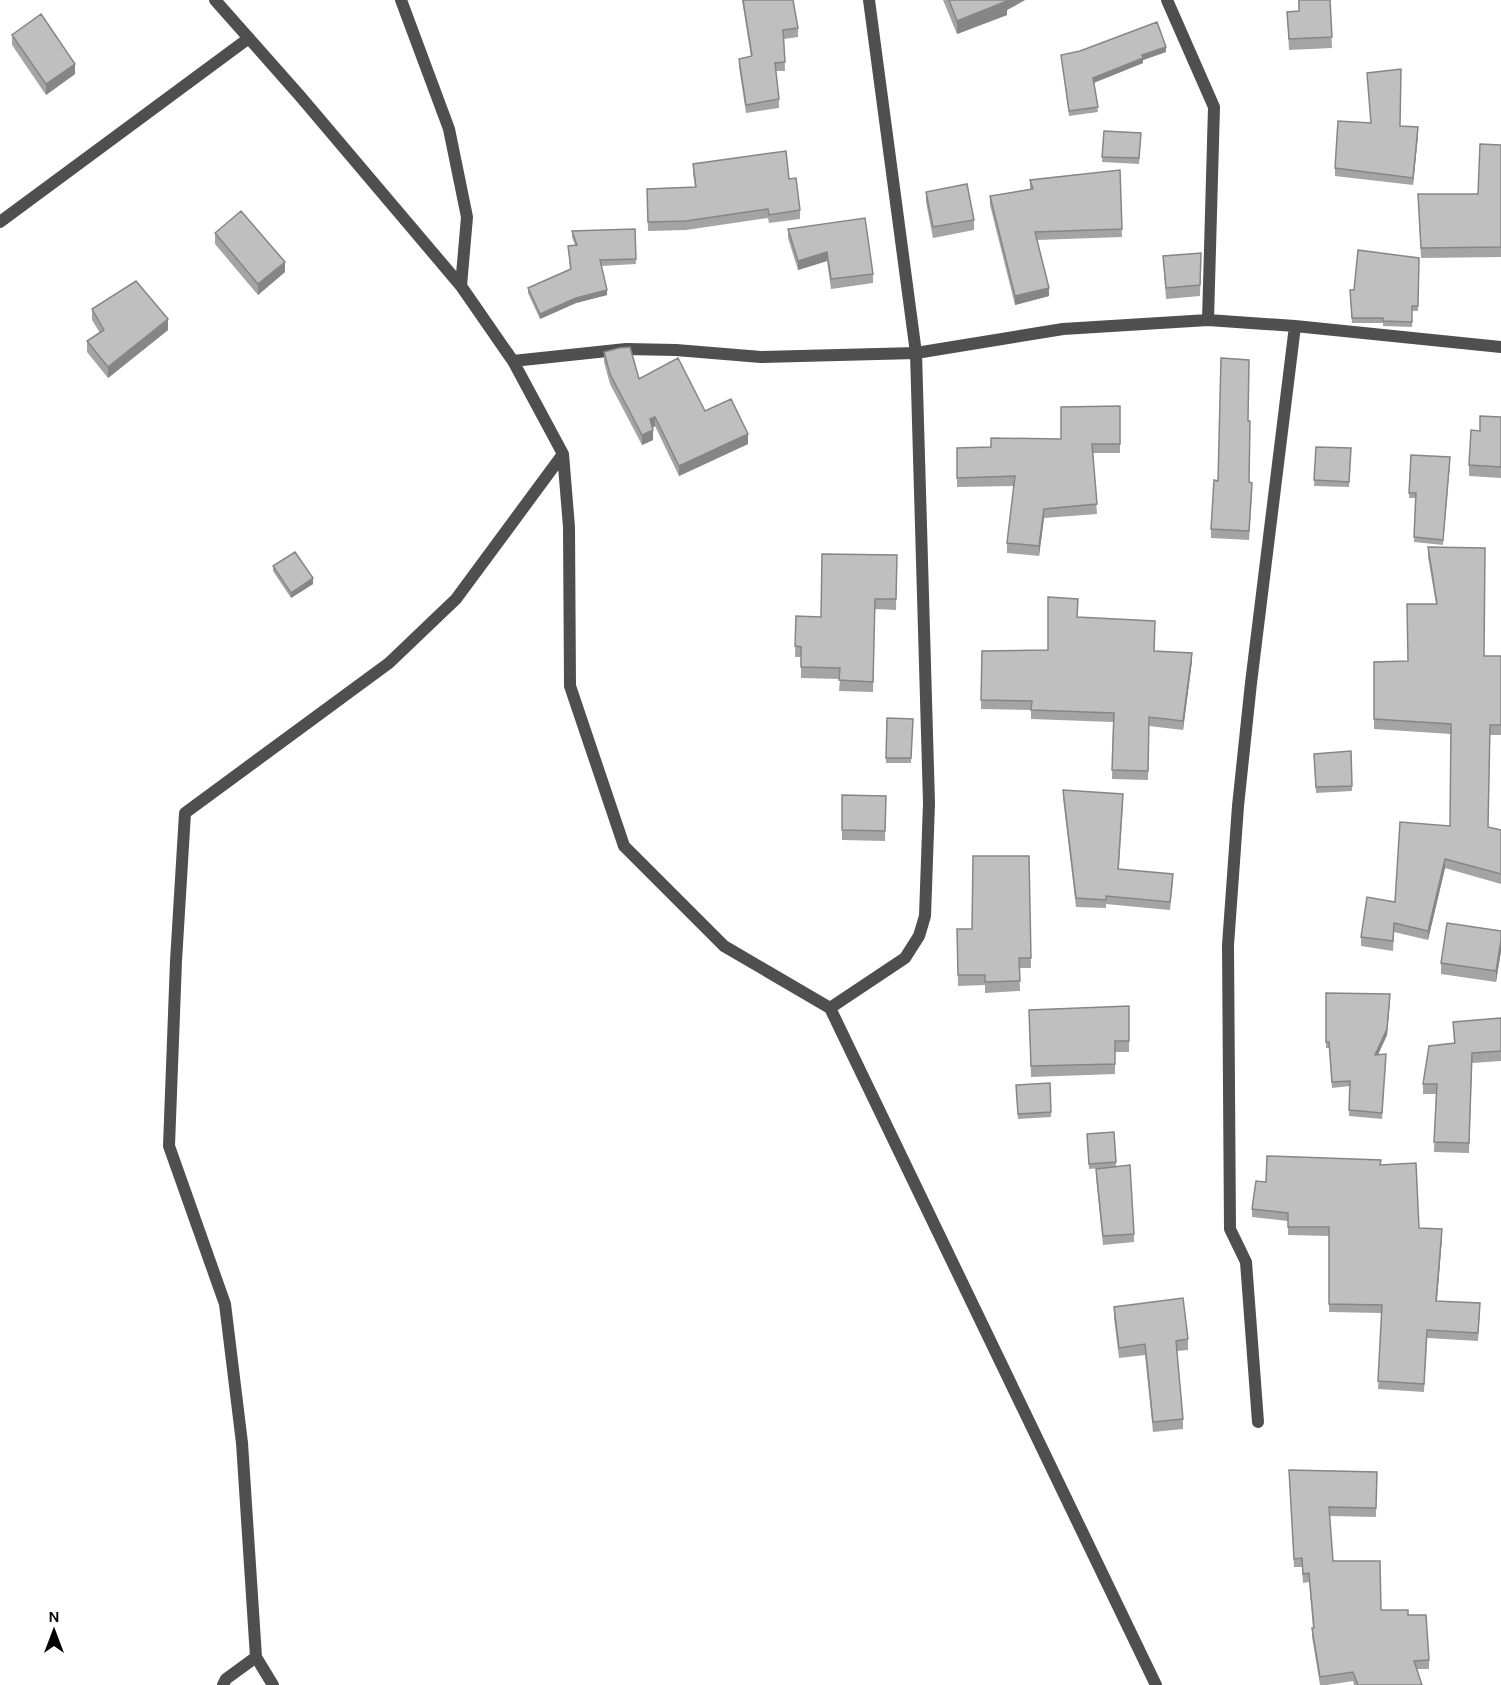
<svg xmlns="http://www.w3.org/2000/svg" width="1501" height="1685" font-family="Karla,sans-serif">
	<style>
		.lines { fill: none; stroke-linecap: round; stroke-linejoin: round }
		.street { stroke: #4f4f4f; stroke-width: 12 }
		.wall { fill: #a4a4a4 }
		.shaded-wall { fill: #868686 }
		.building { fill: #bfbfbf; stroke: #868686; stroke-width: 1.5 }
	</style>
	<rect width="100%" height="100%" fill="#fff"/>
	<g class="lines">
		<path class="street" d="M 215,0 L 300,96 L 461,286 L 513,361 L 563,454 L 569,527 L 570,686 L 624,846 L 724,946 L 830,1008 L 1156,1685
			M 401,0 L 449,129 L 467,217 L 461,286
			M 1167,0 L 1214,107 L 1208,320
			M 0,222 L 249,38
			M 513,361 L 626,349 L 676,350 L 761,357 L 916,353 L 1063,329 L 1208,320 L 1295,326 L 1501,347
			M 830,1008 L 905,958 L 919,936 L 925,916 L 929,803 L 916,353 L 869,0
			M 1258,1422 L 1246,1262 L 1230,1229 L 1228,945 L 1238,806 L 1251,683 L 1295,326
			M 256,1657 L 273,1685
			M 223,1685 L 226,1679 L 256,1657 L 242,1443 L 225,1304 L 169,1146 L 176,961 L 185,813 L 389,663 L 456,599 L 563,454"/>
	</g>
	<path class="wall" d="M 742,0 L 793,0 L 798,28 L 798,37 L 784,39 L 785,71 L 776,71 L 779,99 L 779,108 L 746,113 L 739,67 L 739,59 L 751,57 Z
		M 943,0 L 1025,0 L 1007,10 L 1007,15 L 957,34 Z
		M 1298,0 L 1330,0 L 1332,48 L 1289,50 L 1287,12 L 1299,11 Z
		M 12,35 L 75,74 L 46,95 L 12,45 Z
		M 1166,52 L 1143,60 L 1143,63 L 1094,83 L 1098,112 L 1069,116 L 1061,55 Z
		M 1367,73 L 1400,126 L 1418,135 L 1413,185 L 1335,176 L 1335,168 L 1371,123 Z
		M 1104,131 L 1141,133 L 1139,164 L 1102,162 Z
		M 1501,145 L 1501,257 L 1421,258 L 1418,194 L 1478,194 Z
		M 693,164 L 789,179 L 800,210 L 800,219 L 769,223 L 768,218 L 686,230 L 648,231 L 647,189 L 695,187 L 693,173 Z
		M 1120,170 L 1122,237 L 1037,240 L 1049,296 L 1015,305 L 990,205 L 990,196 L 1030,189 L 1030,180 Z
		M 926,192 L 974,220 L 974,230 L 933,238 L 926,202 Z
		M 635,229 L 636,264 L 601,266 L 607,295 L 576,303 L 540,319 L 528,293 L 528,288 L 570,269 L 568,246 L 575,245 L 572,237 L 572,231 Z
		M 788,229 L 873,274 L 873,283 L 831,289 L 827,261 L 798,270 L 788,238 Z
		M 215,233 L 285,272 L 258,295 L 215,244 Z
		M 1201,253 L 1200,296 L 1166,299 L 1163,256 Z
		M 1419,258 L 1418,311 L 1412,311 L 1412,327 L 1383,326 L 1383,323 L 1352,323 L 1350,295 L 1354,290 Z
		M 92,309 L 168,330 L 108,378 L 87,352 L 87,341 L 100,333 L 92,320 Z
		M 604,352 L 639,379 L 705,411 L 748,444 L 679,476 L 655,426 L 653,428 L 653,440 L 642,445 L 610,384 L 604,362 Z
		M 1120,406 L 1120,453 L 1093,453 L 1097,514 L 1044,518 L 1039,556 L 1007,553 L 1007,543 L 1014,486 L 957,487 L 957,448 L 991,447 L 1061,439 Z
		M 1501,417 L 1501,478 L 1469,476 L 1469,465 L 1480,431 Z
		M 1248,421 L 1249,482 L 1252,492 L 1249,540 L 1211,538 L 1211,529 L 1218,481 Z
		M 1316,447 L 1351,448 L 1349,487 L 1314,486 Z
		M 1411,455 L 1450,463 L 1443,545 L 1414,542 L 1415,498 L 1409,498 Z
		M 1428,547 L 1484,656 L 1501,656 L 1501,735 L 1490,735 L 1488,827 L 1501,830 L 1501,884 L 1445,868 L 1428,940 L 1394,932 L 1393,951 L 1361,946 L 1361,937 L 1395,902 L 1450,826 L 1451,734 L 1374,729 L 1374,662 L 1408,661 L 1436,604 L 1428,557 Z
		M 897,555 L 896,610 L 875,609 L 873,692 L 839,691 L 840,679 L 801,678 L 801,657 L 795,657 L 796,616 L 821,617 Z
		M 273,566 L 313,584 L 291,598 L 273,571 Z
		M 1078,617 L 1155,630 L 1154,651 L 1192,661 L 1183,730 L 1149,726 L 1148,780 L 1112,779 L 1113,722 L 1031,719 L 1031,710 L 981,709 L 982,651 L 1048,650 Z
		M 887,718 L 913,719 L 911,763 L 886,763 Z
		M 1351,751 L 1352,791 L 1316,793 L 1314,754 Z
		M 1063,790 L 1123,803 L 1119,869 L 1173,882 L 1170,910 L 1106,904 L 1106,908 L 1076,907 L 1063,798 Z
		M 842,795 L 886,796 L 885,841 L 842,840 Z
		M 1029,856 L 1031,968 L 1019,968 L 1020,991 L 985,993 L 985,985 L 958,986 L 957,929 L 972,929 Z
		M 1501,931 L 1501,951 L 1496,982 L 1441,974 L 1441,963 Z
		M 1326,993 L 1390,999 L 1387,1035 L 1378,1055 L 1386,1054 L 1382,1119 L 1349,1116 L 1350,1086 L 1332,1088 L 1329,1048 L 1326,1048 Z
		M 1129,1006 L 1129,1052 L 1115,1052 L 1115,1074 L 1031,1077 L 1029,1020 Z
		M 1501,1018 L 1501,1061 L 1472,1063 L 1469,1153 L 1434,1152 L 1436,1094 L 1423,1094 L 1423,1084 L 1454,1043 L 1453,1022 Z
		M 1050,1083 L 1051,1117 L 1018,1119 L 1016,1090 Z
		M 1114,1132 L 1116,1166 L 1134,1234 L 1134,1242 L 1103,1245 L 1096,1177 L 1096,1169 L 1100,1168 L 1089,1169 L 1087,1139 Z
		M 1381,1165 L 1419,1228 L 1442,1237 L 1437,1301 L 1480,1311 L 1478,1341 L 1427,1338 L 1424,1392 L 1378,1389 L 1382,1313 L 1329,1312 L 1329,1236 L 1288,1235 L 1288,1221 L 1252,1217 L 1252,1209 L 1266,1182 Z
		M 1114,1307 L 1188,1339 L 1188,1350 L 1177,1351 L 1183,1419 L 1183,1429 L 1153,1432 L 1145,1355 L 1119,1358 L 1114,1318 Z
		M 1289,1470 L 1377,1472 L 1376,1517 L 1329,1516 L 1333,1561 L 1381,1610 L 1408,1615 L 1429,1660 L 1429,1669 L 1416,1669 L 1422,1685 L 1354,1685 L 1353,1681 L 1327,1685 L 1320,1685 L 1312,1637 L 1312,1628 L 1313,1628 L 1309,1582 L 1303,1583 L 1302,1567 L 1294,1567 Z"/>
	<path class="shaded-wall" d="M 1005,0 L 1025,0 L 1007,10 L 1007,15 L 957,34 L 957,21 Z
		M 1166,47 L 1166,52 L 1143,60 L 1143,63 L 1093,83 L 1093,78 L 1142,55 Z
		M 75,64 L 75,74 L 46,95 L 46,84 Z
		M 1418,127 L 1418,135 L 1413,185 L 1413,178 Z
		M 827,252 L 827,261 L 798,270 L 798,261 Z
		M 285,262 L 285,272 L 258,295 L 258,284 Z
		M 1049,288 L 1049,296 L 1015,305 L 1015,296 Z
		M 607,290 L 607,295 L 576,303 L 540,319 L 540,314 L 576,298 Z
		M 168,319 L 168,330 L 108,378 L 108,367 Z
		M 655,417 L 655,426 L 650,429 L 650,419 Z
		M 653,430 L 653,440 L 642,445 L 642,435 Z
		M 748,434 L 748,444 L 679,476 L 679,466 Z
		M 1044,509 L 1044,518 L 1039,556 L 1039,546 Z
		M 313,578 L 313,584 L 291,598 L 291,593 Z
		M 1192,653 L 1192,661 L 1183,730 L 1183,721 Z
		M 1445,859 L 1445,868 L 1428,940 L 1428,931 Z
		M 1501,940 L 1501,951 L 1496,982 L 1496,971 Z
		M 1390,999 L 1387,1035 L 1375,1061 L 1375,1055 Z
		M 1442,1229 L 1442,1237 L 1436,1309 L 1436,1301 Z"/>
	<path class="building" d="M 743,0 L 793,0 L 798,28 L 783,30 L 785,62 L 775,63 L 779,99 L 746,105 L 739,59 L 752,56 Z
		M 949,0 L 1006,0 L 1007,1 L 957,21 Z
		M 1299,0 L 1330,0 L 1332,37 L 1289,39 L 1287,12 L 1299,11 Z
		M 41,14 L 75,64 L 46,84 L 12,35 Z
		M 1157,22 L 1166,47 L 1142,55 L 1143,58 L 1093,78 L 1098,107 L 1069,111 L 1061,55 L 1080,51 Z
		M 1401,69 L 1400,126 L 1418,127 L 1413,178 L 1335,168 L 1338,121 L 1371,123 L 1367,73 Z
		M 1104,131 L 1141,133 L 1139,158 L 1102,157 Z
		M 1480,144 L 1501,145 L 1501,247 L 1421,248 L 1418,194 L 1478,194 Z
		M 786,151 L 789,179 L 796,178 L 800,210 L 769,215 L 768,209 L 686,221 L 648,222 L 647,189 L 696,187 L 693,164 Z
		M 1120,170 L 1122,229 L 1035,232 L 1049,288 L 1015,296 L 990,196 L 1033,189 L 1030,180 Z
		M 967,184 L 974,220 L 933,227 L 926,192 Z
		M 241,211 L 285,262 L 258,284 L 215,233 Z
		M 865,218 L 873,274 L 831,279 L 827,252 L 798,261 L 788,229 Z
		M 635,229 L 636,259 L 600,260 L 607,290 L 576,298 L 540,314 L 528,288 L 571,269 L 568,246 L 577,245 L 572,231 Z
		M 1358,250 L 1419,258 L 1418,306 L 1412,306 L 1412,322 L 1383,321 L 1383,318 L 1352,318 L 1350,290 L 1354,290 Z
		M 1201,253 L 1200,285 L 1166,288 L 1163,256 Z
		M 136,281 L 168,319 L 108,367 L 87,341 L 104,330 L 92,309 Z
		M 630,347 L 639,379 L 678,358 L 705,411 L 731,399 L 748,434 L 679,466 L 655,417 L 650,419 L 653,430 L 642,435 L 610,374 L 604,352 L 619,348 Z
		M 1221,358 L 1249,360 L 1248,421 L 1250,421 L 1249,482 L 1252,483 L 1249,531 L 1211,529 L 1214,480 L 1218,481 Z
		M 1120,406 L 1120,444 L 1092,444 L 1097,504 L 1044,509 L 1039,546 L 1007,543 L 1015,476 L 957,478 L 957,448 L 991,447 L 991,438 L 1061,439 L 1061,407 Z
		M 1480,416 L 1501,417 L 1501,467 L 1469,465 L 1471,430 L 1480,431 Z
		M 1316,447 L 1351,448 L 1349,482 L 1314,480 Z
		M 1411,455 L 1450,457 L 1443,540 L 1414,537 L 1416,493 L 1409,493 Z
		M 1428,547 L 1485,548 L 1484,656 L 1501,656 L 1501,725 L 1490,725 L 1488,827 L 1501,830 L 1501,874 L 1445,859 L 1428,931 L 1394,923 L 1393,941 L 1361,937 L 1367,897 L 1395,902 L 1400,822 L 1450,826 L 1451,724 L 1374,719 L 1374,662 L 1408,661 L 1407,604 L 1437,604 Z
		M 295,552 L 313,578 L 291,593 L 273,566 Z
		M 822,554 L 897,555 L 896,599 L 875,599 L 873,682 L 839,680 L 840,668 L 801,667 L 801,647 L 795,646 L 796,616 L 821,617 Z
		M 1048,597 L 1078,599 L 1077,617 L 1155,621 L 1154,651 L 1192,653 L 1183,721 L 1149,717 L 1148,771 L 1112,770 L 1114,713 L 1031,710 L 1032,701 L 981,700 L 982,651 L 1048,650 Z
		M 887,718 L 913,719 L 911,758 L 886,758 Z
		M 1351,751 L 1352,786 L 1316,787 L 1314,754 Z
		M 1063,790 L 1123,794 L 1118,869 L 1173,874 L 1170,902 L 1106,896 L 1106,900 L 1076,898 Z
		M 842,795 L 886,796 L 885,831 L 842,830 Z
		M 973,856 L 1029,856 L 1031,958 L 1019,958 L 1020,981 L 985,982 L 985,975 L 958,975 L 957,929 L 972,929 Z
		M 1447,923 L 1501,931 L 1501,940 L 1496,971 L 1441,963 Z
		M 1326,993 L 1390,994 L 1387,1029 L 1375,1055 L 1386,1054 L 1382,1113 L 1349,1110 L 1350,1081 L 1332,1082 L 1329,1042 L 1326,1042 Z
		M 1129,1006 L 1129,1041 L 1115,1041 L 1115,1064 L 1031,1066 L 1029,1010 Z
		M 1501,1018 L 1501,1051 L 1472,1053 L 1469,1143 L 1434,1142 L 1437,1084 L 1423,1084 L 1429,1046 L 1455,1043 L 1453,1022 Z
		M 1050,1083 L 1051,1112 L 1018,1114 L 1016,1085 Z
		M 1114,1132 L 1116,1162 L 1089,1164 L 1087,1134 Z
		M 1267,1156 L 1381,1160 L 1380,1165 L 1416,1163 L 1419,1228 L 1442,1229 L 1436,1301 L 1480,1303 L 1478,1333 L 1427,1330 L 1424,1384 L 1378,1381 L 1382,1305 L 1329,1304 L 1329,1227 L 1288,1227 L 1288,1213 L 1252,1209 L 1256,1181 L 1266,1182 Z
		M 1130,1165 L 1134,1234 L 1103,1236 L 1096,1169 Z
		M 1183,1298 L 1188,1339 L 1176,1341 L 1183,1419 L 1153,1422 L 1145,1344 L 1119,1348 L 1114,1307 Z
		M 1289,1470 L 1377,1472 L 1376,1508 L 1329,1507 L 1333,1561 L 1380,1561 L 1381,1610 L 1408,1610 L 1408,1615 L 1426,1615 L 1429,1660 L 1414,1661 L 1422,1685 L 1358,1685 L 1353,1672 L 1320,1677 L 1312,1628 L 1314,1628 L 1309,1573 L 1303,1574 L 1302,1558 L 1294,1559 Z"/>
	<g transform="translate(54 1631)" stroke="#ffffff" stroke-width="4.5" paint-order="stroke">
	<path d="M0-4.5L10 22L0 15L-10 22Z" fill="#000000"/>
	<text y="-9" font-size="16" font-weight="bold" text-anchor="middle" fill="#000000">N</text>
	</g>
</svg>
